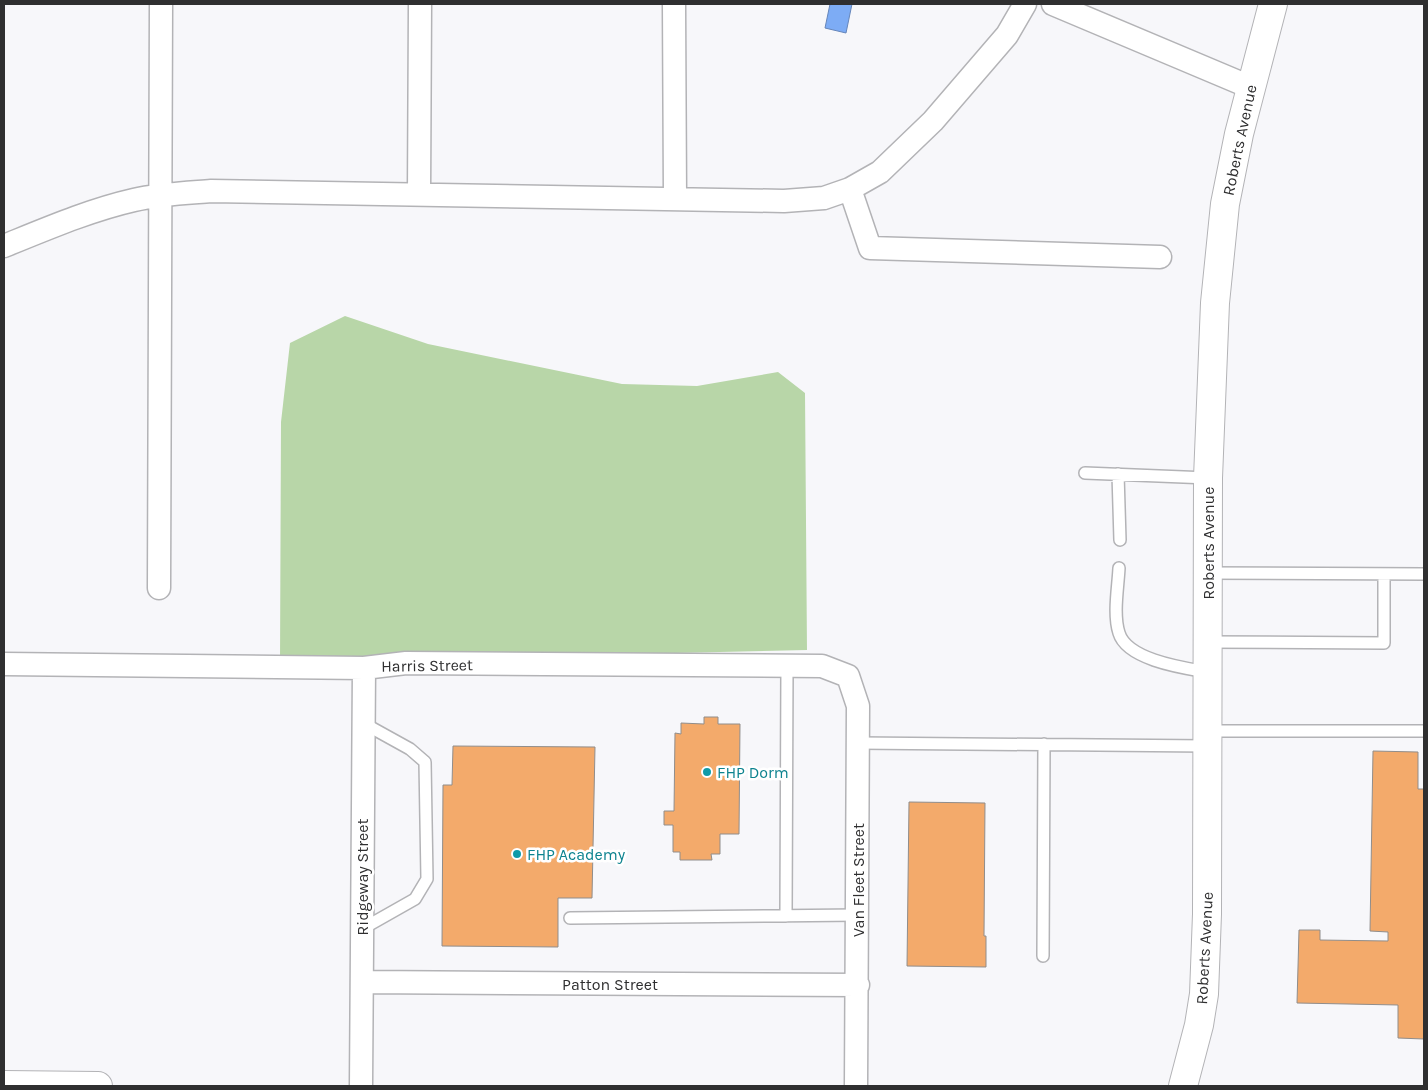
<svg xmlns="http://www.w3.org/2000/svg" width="1428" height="1090" font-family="Karla,sans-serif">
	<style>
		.green { fill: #b8d6a8 }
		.water { fill: #7dacf5; stroke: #6686ba }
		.building { fill: #f3aa6b; stroke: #908d8b }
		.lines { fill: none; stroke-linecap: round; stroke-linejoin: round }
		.lane-casing { stroke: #b3b3b6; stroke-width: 14 }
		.street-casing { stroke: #b3b3b6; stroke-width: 25 }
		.secondary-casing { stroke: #b3b3b6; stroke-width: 30 }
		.lane { stroke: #fff; stroke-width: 11 }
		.street { stroke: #fff; stroke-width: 22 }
		.secondary { stroke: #fff; stroke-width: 28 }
		.culture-dot { fill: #0f9aa8; stroke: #fff; stroke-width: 2 }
		.labels { text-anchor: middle; stroke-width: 5; stroke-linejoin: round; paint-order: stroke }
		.street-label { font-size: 16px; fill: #2f2f30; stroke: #fff }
		.culture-label { font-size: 16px; fill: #0d838f; stroke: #fff; text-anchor: start }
	</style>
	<rect width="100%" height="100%" fill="#f7f7fa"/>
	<path class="green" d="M 345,316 L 428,344 L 622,384 L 697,386 L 778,372 L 805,393 L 807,650 L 280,662 L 281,422 L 290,343 Z"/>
	<path class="water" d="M 830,4 L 852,4 L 846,33 L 825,28 Z"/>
	<path class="building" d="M 704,717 L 718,717 L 718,724 L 740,724 L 739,834 L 720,834 L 720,854 L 711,854 L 712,860 L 680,860 L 680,852 L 673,852 L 673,825 L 664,825 L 664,811 L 674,811 L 675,733 L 681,734 L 681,723 L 704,724 Z
		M 453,746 L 595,747 L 592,898 L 558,898 L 558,947 L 442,946 L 443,785 L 452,785 Z
		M 1373,751 L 1418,752 L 1418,789 L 1424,789 L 1424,1039 L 1398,1038 L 1398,1005 L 1297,1003 L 1299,930 L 1320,930 L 1320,940 L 1388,941 L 1388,932 L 1370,931 Z
		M 909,802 L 985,803 L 984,936 L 986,936 L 986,967 L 907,966 Z"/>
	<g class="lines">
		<g class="lane-casing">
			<path id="lane" d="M 1085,473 L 1208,478
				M 1118,474 L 1120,540
				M 1119,568 C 1118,588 1113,614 1119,633 C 1127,660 1184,668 1207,672
				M 1208,573 L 1424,574
				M 1207,642 L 1384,643 L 1384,574
				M 1207,731 L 1424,731
				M 858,743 L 1207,746
				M 786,916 L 787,666
				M 570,918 L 858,915
				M 362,929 L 415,899 L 427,879 L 425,762 L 410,749 L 363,723
				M 1043,956 L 1044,744"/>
		</g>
		<g class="street-casing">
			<path id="street" d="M 674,4 L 675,198
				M 1053,4 L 1250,87
				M 850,189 L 870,248 L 1160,257
				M 419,194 L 420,4
				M 4,246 C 46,229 90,210 134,200 C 159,194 185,193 211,191 L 784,201 L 824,198 L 850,189 L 880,172 L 933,121 L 1007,35 L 1025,4
				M 159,588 L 161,4
				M 4,664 L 364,668 L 406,663 L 822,666 L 848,676 L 858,706 L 856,1086
				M 362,982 L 858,985
				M 361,1086 L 364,668"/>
		</g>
		<g class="secondary-casing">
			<path id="secondary" d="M 4,1085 L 98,1086
				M 1183,1086 L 1199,1025 L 1204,994 L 1207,914 L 1208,478 L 1215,303 L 1225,204 L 1239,134 L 1273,4"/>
		</g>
		<use href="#lane" class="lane"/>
		<use href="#street" class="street"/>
		<use href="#secondary" class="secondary"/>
	</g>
	<g class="culture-dot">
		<circle cx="707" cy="772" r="5"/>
		<circle cx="517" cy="854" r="5"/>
	</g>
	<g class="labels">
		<g class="street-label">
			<text transform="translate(1239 140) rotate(-78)" y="6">Roberts Avenue</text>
			<text transform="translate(1208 543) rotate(-90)" y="6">Roberts Avenue</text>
			<text transform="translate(427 665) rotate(-1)" y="6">Harris Street</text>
			<text transform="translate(362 877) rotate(-90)" y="6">Ridgeway Street</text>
			<text transform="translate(858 880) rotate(-90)" y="6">Van Fleet Street</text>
			<text transform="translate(1204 948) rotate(-87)" y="6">Roberts Avenue</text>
			<text x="610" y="990">Patton Street</text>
		</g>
		<g class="culture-label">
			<text x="717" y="778">FHP Dorm</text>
			<text x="527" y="860">FHP Academy</text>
		</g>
	</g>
	<rect width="1428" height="1090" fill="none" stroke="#2f2f30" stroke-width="10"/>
</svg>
